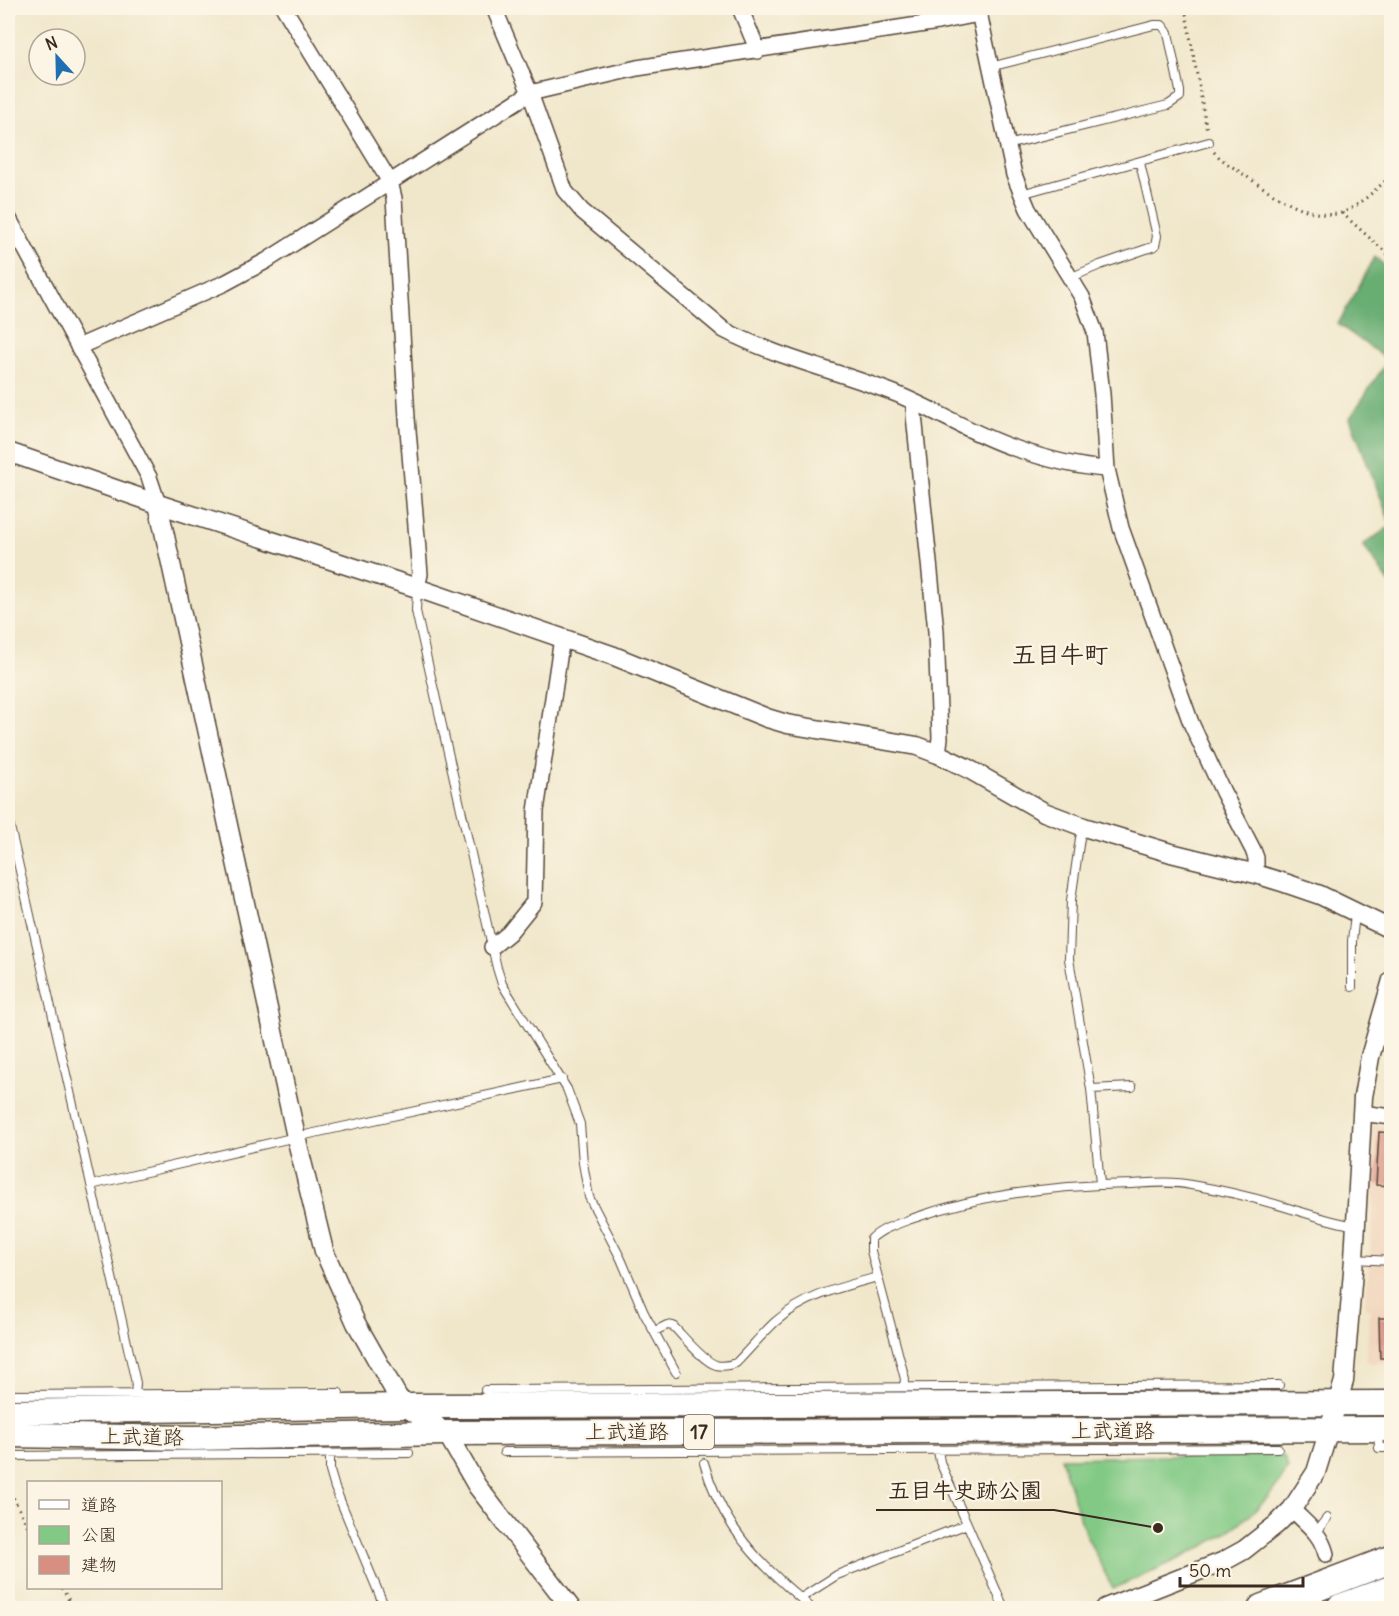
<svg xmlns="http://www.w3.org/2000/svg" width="1399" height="1616" font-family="Delius,'Klee One',sans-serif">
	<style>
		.built { fill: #f1d5bd }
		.green { fill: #81c984; stroke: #5e7a51; stroke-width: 1.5 }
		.forest { fill: #68ad72; stroke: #526c48; stroke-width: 1.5 }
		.building { fill: #d88f81 }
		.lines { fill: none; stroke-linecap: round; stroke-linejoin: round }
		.minor-tunnel { stroke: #ccc1a8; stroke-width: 15; stroke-dasharray: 15 8; stroke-linecap: butt }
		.service-casing { stroke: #564638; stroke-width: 10 }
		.minor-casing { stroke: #564638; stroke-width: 18 }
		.tertiary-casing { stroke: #564638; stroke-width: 21 }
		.trunk-casing { stroke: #564638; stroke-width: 27 }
		.motorway-casing { stroke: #564638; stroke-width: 30 }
		.path { stroke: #564638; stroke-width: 3; stroke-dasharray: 1.5 4.5; stroke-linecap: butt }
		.service { stroke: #fff; stroke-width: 8 }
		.minor { stroke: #fff; stroke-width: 15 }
		.tertiary { stroke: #fff; stroke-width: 18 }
		.trunk { stroke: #fff; stroke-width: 24 }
		.motorway { stroke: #fff; stroke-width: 27 }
		.labels { text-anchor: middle; stroke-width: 4.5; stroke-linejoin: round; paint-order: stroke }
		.shield { fill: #fcf5e5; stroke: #75675a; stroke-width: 1.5 }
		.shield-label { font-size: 20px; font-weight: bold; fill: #3b2a1e }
		.street-label { font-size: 21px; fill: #3b2a1e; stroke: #fcf5e5 }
		.quarter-label { font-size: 24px; font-weight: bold; fill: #3b2a1e; stroke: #fcf5e5 }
		.leader { fill: none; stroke: #3b2a1e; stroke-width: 2 }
		.callout-dot { fill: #3b2a1e; stroke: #fcf5e5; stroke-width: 2 }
		.callout-label { font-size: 22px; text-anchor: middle; font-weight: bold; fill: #3b2a1e; stroke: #fcf5e5; stroke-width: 4.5; stroke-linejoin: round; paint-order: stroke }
	</style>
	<rect width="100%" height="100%" fill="#fcf5e5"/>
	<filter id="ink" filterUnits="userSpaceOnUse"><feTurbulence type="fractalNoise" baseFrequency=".0167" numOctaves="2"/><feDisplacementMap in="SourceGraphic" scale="12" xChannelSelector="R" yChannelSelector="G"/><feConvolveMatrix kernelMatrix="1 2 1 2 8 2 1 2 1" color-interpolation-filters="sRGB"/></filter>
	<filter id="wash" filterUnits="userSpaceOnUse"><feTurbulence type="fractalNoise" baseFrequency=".008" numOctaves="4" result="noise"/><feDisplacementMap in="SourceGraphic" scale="24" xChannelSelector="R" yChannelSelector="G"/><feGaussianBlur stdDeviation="1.35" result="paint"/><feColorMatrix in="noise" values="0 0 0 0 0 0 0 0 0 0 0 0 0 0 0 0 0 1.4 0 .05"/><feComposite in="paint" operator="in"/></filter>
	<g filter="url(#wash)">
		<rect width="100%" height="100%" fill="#f0e7cb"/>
		<path class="built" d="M 1373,1125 L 1391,1126 L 1391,1363 L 1370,1363 L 1366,1360 L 1370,1310 L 1365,1308 L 1373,1216 Z"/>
		<path class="green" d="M 1279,1454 L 1284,1457 L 1288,1468 C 1253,1534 1176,1559 1113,1589 L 1085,1533 L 1061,1458 Z"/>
		<path class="forest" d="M 1375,257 L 1391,271 L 1391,525 L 1350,418 L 1388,360 L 1338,324 Z
			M 1391,526 L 1391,585 L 1363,545 Z"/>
		<g id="blocks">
			<path class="building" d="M 1379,1132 L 1392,1133 L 1392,1186 L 1376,1185 Z
				M 1379,1318 L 1392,1318 L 1392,1358 L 1380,1358 Z"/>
		</g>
	</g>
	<g filter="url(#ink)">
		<use href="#blocks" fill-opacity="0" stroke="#564638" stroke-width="1.5"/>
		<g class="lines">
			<path class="minor-tunnel" d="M 1322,1608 L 1326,1554"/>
			<g class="service-casing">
				<path id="service" d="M 990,67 L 1154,25 L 1162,25 L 1168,33 L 1180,91 L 1180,97 L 1168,105 L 1007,145
					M 1021,194 L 1209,142
					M 1072,277 L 1100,265 L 1155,246 L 1157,236 L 1140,163
					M 417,589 L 416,611 L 497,968 L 502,984 L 567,1089 L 580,1124 L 583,1163 L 589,1197 L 621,1259 L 644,1313 L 676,1372
					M 8,818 L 136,1383 L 135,1394
					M 1084,827 L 1080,838 L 1071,900 L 1069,959 L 1091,1089 L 1100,1184
					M 1352,987 L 1352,941 L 1355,914
					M 1091,1089 L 1132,1087
					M 91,1185 L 296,1137 L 562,1079
					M 1355,1259 L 1392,1261
					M 655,1331 L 667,1325 L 673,1326 C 683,1336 704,1362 716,1365 C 723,1367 730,1365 736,1363 C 749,1350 761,1335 775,1322 C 804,1296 841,1287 878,1277
					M 904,1386 L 905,1379 L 871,1251 L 871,1239 C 881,1229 897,1224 911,1219 C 981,1194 1058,1185 1132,1184 C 1151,1183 1172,1181 1191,1185 C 1222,1190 1255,1198 1285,1207 C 1309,1214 1331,1222 1356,1226
					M 485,1390 L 1279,1385
					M 8,1395 L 339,1393
					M 1378,1433 L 1379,1448 L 1392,1448
					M 938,1450 L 940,1462 L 1004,1608
					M 504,1452 L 1278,1448
					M 330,1454 L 330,1471 L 335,1488 L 385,1608
					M 8,1456 L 409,1453
					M 704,1463 C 718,1511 743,1547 780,1580 C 790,1590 801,1598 811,1608
					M 1316,1532 L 1327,1518
					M 801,1598 L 837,1575 L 967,1524"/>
			</g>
			<g class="minor-casing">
				<path id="minor" d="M 284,8 L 390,182 L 394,198 L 407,418 L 420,574 L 417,588
					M 494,8 L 530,93 L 565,191 L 582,211 L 724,330 C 778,358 838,371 894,393 C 934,409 974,435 1014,448 C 1043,458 1077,467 1107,469
					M 740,8 L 758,51
					M 978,8 L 1014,175 L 1028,209 L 1082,297 L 1095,332 L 1102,394 L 1107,469 L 1121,528 L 1191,723 L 1223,792 L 1253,850 L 1256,858 L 1256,874
					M 8,217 L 149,477 L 158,504
					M 78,347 L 225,283 L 266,261 L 530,93 L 637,68 L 938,22 L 979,14
					M 914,403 L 914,415 L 936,631 L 940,738 L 938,754
					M 492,947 L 509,933 L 534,902 L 536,811 L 562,638
					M 1361,1113 L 1392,1117
					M 1292,1509 C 1306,1524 1321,1533 1326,1554"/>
			</g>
			<g class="tertiary-casing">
				<path id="tertiary" d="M 8,452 L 158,504 L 417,588 L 614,656 L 767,718 L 787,724 L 917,746 L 938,754 L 967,768 L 1044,812 L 1084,827 L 1171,853 L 1256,874 L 1285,883 L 1320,895 L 1392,930
					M 158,504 L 296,1137 L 324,1251 L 356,1323 L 398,1397 L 411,1411 L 436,1425 L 450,1439 L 477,1486 L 571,1608
					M 1105,1608 L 1224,1561 L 1244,1550 L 1277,1524 L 1292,1509 L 1316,1472 L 1344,1381 L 1354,1259 L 1363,1097 L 1370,1057 L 1392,980"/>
			</g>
			<g class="trunk-casing">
				<path id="trunk" d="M 8,1412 L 405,1406 L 1392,1403
					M 8,1435 L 193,1438 L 444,1433 L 1392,1429"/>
			</g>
			<g class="motorway-casing">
				<path id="motorway" d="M 1262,1608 L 1392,1559
					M 1340,1608 L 1392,1589"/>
			</g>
			<path class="path" d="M 1185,8 L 1207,131
				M 1391,8 L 1392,8
				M 1214,152 C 1222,161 1233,167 1243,174 C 1267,190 1313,224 1344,212 C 1362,204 1377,188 1392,175
				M 1342,213 L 1392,258
				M 8,1487 L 28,1527
				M 62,1588 L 73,1608"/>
			<use href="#service" class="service"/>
			<use href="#minor" class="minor"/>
			<use href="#tertiary" class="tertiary"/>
			<use href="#trunk" class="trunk"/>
			<use href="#motorway" class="motorway"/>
		</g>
	</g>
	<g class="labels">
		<rect class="shield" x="684" y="1415" width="30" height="34" rx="4.5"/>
		<g class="shield-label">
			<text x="699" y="1439">17</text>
		</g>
		<g class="street-label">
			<text x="1113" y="1438">上武道路</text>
			<text x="627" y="1439">上武道路</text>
			<text transform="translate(142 1437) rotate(1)" y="7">上武道路</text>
		</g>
		<g class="quarter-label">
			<text x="1060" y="663">五目牛町</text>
		</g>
	</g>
	<path class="leader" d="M1158 1528L1054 1510H876"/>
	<circle class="callout-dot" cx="1158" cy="1528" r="6"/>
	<g class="callout-label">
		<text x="965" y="1498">五目牛史跡公園</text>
	</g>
	<rect width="1399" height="1616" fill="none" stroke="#fcf5e5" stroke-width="30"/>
	<rect x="27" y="1481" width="195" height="108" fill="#fcf5e5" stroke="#afa495" stroke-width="1.5"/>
	<rect x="39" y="1500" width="30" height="9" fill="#ffffff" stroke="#afa495" stroke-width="1.5"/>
	<text x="81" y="1511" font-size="18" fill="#3b2a1e">道路</text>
	<rect x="39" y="1526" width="30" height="18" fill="#81c984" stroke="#afa495" stroke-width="1.5"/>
	<text x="81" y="1541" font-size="18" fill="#3b2a1e">公園</text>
	<rect x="39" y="1556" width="30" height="18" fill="#d88f81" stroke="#afa495" stroke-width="1.5"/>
	<text x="81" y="1571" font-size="18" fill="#3b2a1e">建物</text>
	<g transform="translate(57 57) rotate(338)"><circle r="28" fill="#fcf5e5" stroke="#afa495" stroke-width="1.5"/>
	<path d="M0-4.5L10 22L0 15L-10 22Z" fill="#1f6fb2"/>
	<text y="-9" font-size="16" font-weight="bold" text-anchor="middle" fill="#3b2a1e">N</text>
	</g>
	<path d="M1180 1577v9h123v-9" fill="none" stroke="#3b2a1e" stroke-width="3"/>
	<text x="1189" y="1577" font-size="18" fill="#3b2a1e" stroke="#fcf5e5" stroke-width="4.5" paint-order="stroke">50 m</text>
</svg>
